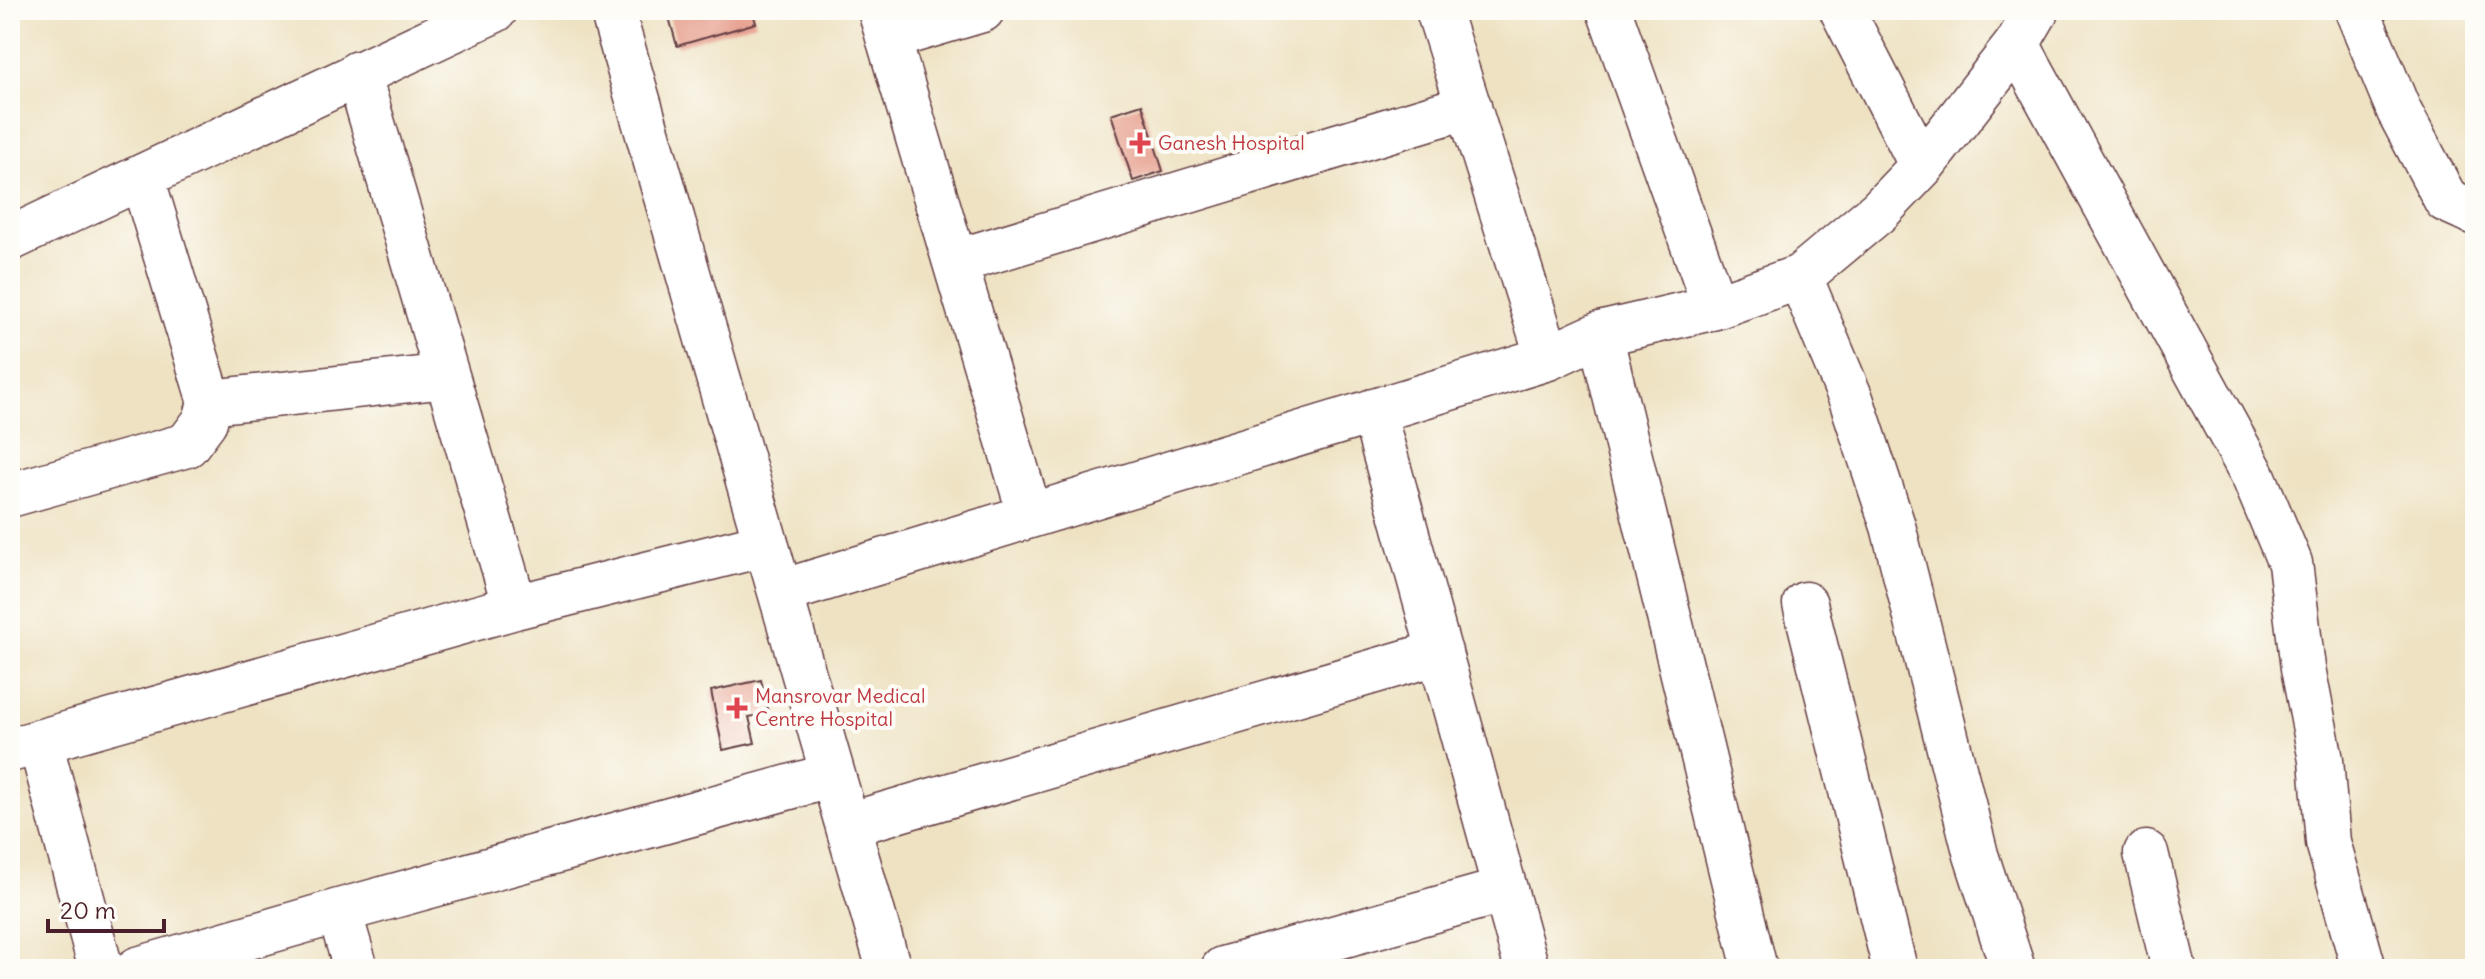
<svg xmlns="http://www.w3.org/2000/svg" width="2485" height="979" font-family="Delius,sans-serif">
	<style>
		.building { fill: #e49482 }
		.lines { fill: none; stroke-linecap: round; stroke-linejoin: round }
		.minor-casing { stroke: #633c42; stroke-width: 47 }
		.minor { stroke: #fff; stroke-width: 44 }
		.health-dot { fill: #e0444e; stroke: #fdfcf7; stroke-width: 3 }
		.labels { text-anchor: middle; stroke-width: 8; stroke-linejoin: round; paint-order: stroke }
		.health-label { font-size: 20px; fill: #be3a42; stroke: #fdfcf7; text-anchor: start }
	</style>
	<rect width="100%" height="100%" fill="#fdfcf7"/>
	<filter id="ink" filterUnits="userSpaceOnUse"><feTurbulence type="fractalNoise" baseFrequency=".0125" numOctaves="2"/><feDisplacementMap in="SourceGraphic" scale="16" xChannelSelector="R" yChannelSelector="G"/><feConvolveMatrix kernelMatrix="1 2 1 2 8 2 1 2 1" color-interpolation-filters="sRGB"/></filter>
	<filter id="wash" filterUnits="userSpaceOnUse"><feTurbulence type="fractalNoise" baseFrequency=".006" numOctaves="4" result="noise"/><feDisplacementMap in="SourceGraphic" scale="32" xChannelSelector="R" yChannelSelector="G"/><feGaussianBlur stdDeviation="1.8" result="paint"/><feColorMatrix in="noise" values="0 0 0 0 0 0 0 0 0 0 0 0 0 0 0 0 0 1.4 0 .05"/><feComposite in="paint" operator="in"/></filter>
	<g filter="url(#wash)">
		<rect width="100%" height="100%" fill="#eee2c2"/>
		<g id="blocks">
			<path class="building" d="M 667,10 L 752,10 L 756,23 L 677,46 Z
				M 1142,104 L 1163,171 L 1133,181 L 1111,114 Z
				M 761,680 L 769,713 L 749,717 L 755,743 L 723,750 L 711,691 Z"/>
		</g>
	</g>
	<g filter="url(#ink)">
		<use href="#blocks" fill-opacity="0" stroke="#633c42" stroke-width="2"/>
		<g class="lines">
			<g class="minor-casing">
				<path id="minor" d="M 612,10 L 889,969
					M 880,10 L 1030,515
					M 1438,10 L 1548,358
					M 1609,10 L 1715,307
					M 1842,10 L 1922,166
					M 2357,10 L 2399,111 L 2446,200 L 2475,213
					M 888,38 L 982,10
					M 2017,44 L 2253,475 L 2290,563 L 2303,668 L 2321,760 L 2328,842 L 2364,969
					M 358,73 L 515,607
					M 10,239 L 495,10
					M 955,262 L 1469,106
					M 1800,277 L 1851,399 L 1893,526 L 1976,855 L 2013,969
					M 1600,334 L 1755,969
					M 210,402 L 447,376
					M 1373,411 L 1527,969
					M 10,495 L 187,445 L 205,421 L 210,402 L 142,177
					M 781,592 L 1548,358 L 1600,334 L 1715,307 L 1800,277 L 1879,211 L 1922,166 L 2017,44 L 2037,10
					M 1805,604 L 1895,969
					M 40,742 L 101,969
					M 10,750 L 515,607 L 766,544
					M 848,825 L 1440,652
					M 2146,853 L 2174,969
					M 339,911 L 356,969
					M 138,969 L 339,911 L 833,775
					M 1223,969 L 1505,890"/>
			</g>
			<use href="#minor" class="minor"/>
		</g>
	</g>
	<g class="health-dot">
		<path d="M1136 131h8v8h8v8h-8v8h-8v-8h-8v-8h8z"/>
		<path d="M733 696h8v8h8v8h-8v8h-8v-8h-8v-8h8z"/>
	</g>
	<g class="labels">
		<g class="health-label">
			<text x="1158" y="150">Ganesh Hospital</text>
			<text x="755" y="703">Mansrovar Medical<tspan x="755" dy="23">Centre Hospital</tspan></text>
		</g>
	</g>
	<rect width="2485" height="979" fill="none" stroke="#fdfcf7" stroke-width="40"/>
	<path d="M48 919v12h116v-12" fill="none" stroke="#4a1f2b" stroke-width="4"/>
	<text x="60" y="919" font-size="24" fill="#4a1f2b" stroke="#fdfcf7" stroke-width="6" paint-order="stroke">20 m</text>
</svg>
